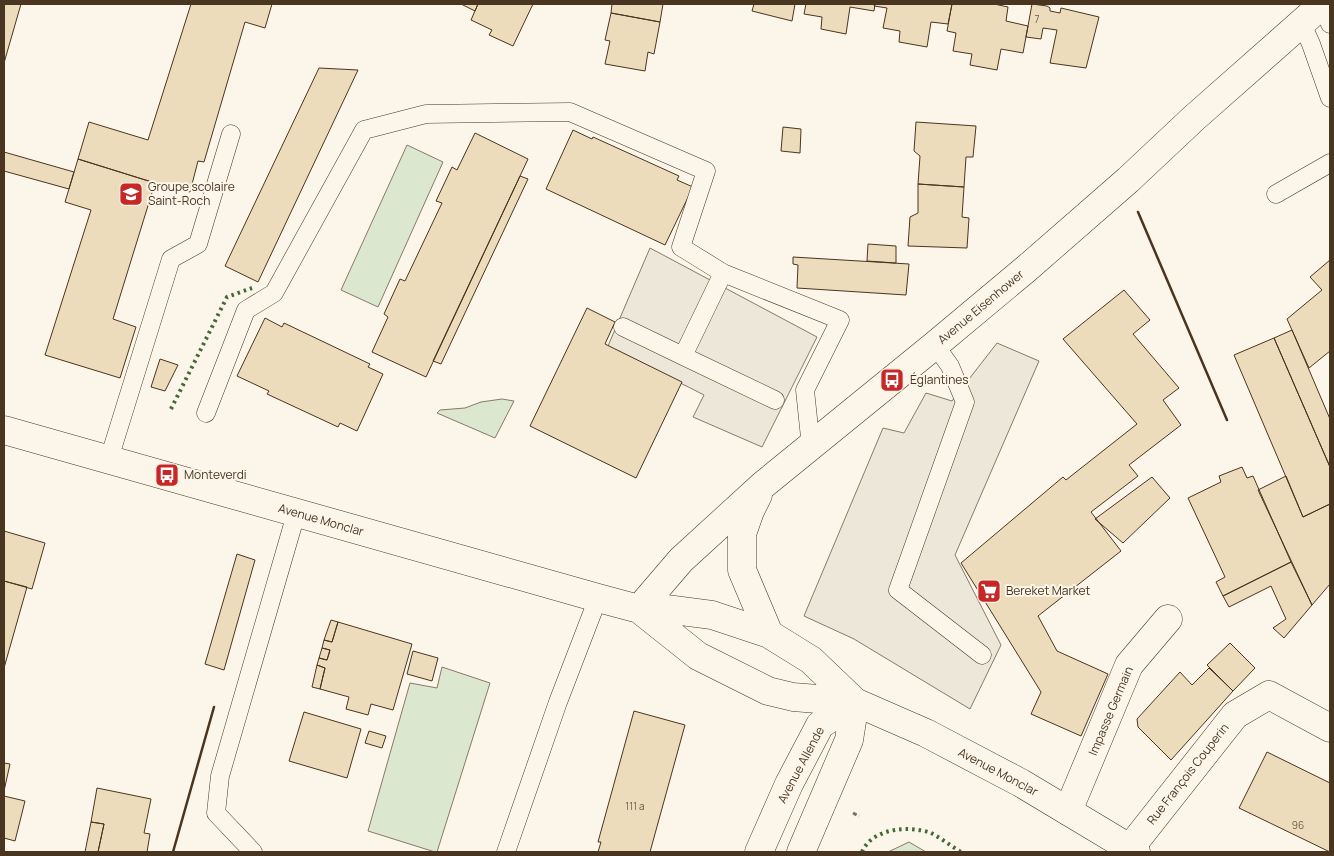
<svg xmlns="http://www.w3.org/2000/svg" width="1334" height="856" font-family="Manrope,sans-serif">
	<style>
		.green { fill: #dce7d0; stroke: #887966 }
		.parking { fill: #ede7d9; stroke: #887966 }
		.building { fill: #ecdcbc; stroke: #4a3520 }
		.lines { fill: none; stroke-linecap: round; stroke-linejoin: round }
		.lane-casing { stroke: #4a3520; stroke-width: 19 }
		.street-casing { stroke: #4a3520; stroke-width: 29 }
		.secondary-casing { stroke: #4a3520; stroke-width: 29 }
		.path { stroke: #7f6f5c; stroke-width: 3; stroke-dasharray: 4 2.5; stroke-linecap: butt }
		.lane { stroke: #fbf6e9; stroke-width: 18 }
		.street { stroke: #fbf6e9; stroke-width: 28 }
		.secondary { stroke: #fbf6e9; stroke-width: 28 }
		.hedge { stroke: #436837; stroke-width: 4; stroke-dasharray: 2.5 4; stroke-linecap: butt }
		.wall { stroke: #4a3520; stroke-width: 2.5 }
		.labels { text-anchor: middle; stroke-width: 4; stroke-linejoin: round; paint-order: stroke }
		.number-label { font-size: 10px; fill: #725f47 }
		.poi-label { font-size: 12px; fill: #4a3520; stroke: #fbf6e9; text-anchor: start }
		.street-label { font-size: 12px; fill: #4a3520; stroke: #fbf6e9 }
	</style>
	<rect width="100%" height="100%" fill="#fbf6e9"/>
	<path class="green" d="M 407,145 L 443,162 L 378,307 L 341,290 Z
		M 502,399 L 514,401 L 495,438 L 437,413 L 440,410 L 465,408 L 481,402 Z
		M 442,667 L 490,683 L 437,852 L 435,852 L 368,831 L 410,683 L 437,688 Z
		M 909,842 L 926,852 L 888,852 Z"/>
	<path class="parking" d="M 650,248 L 817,337 L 762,447 L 693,417 L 704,395 L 608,346 Z
		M 997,343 L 1039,361 L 955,555 L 1001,645 L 970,709 L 854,639 L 804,616 L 883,428 L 904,433 L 926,393 L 952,401 Z"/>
	<path class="building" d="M 4,4 L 21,4 L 4,63 Z
		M 191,4 L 272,4 L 265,28 L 245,22 L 204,162 L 198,161 L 190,192 L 155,183 L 78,159 L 89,122 L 148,140 Z
		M 461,4 L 478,4 L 475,11 Z
		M 478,4 L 533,4 L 513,46 L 489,35 L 492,30 L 471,20 Z
		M 612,4 L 663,4 L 660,22 L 611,13 Z
		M 754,4 L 795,4 L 792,21 L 752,11 Z
		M 806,4 L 875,4 L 874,11 L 850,7 L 846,34 L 821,29 L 822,17 L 804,14 Z
		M 875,4 L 952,4 L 948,24 L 931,22 L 927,47 L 899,42 L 900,31 L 883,28 L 887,8 L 874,6 Z
		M 952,4 L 994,4 L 1008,7 L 1006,21 L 1028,26 L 1023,53 L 1001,49 L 997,70 L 970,65 L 972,54 L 953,51 L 956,33 L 947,31 Z
		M 1032,4 L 1047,6 L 1050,8 L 1050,11 L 1060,13 L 1061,8 L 1099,17 L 1086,68 L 1050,63 L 1057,30 L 1043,28 L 1041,39 L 1026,37 Z
		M 611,13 L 660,22 L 654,54 L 648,52 L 645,71 L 605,64 L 610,41 L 605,40 Z
		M 319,68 L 358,70 L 258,282 L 225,266 Z
		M 916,122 L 976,126 L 973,157 L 966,157 L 964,187 L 918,184 L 920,156 L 914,151 Z
		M 783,127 L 801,129 L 800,153 L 781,151 Z
		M 573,130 L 592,139 L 593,137 L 679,176 L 677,180 L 693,187 L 665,245 L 546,189 Z
		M 475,133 L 528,159 L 426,377 L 372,352 L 388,317 L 384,314 L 400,279 L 405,281 L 442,203 L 436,201 L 452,167 L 457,170 Z
		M 4,152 L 74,172 L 69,189 L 4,171 Z
		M 78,159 L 155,183 L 113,319 L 136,327 L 120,378 L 45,355 L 91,210 L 65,202 Z
		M 520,176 L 528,179 L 441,364 L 433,361 Z
		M 918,184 L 964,187 L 962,217 L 969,218 L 967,248 L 908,246 L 910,217 L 918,213 Z
		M 868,244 L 896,246 L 896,263 L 867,261 Z
		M 793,257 L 909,264 L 906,295 L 797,288 L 798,265 L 793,264 Z
		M 1330,260 L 1330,351 L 1309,368 L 1287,319 L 1322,290 L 1310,277 Z
		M 1124,290 L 1150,320 L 1133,334 L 1179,388 L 1163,400 L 1181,425 L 1129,465 L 1138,476 L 1091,512 L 1121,551 L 1038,616 L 1057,651 L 1108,674 L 1081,736 L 1031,714 L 1041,692 L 961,563 L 1063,477 L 1066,480 L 1137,424 L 1063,339 Z
		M 587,308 L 615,322 L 605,344 L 682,382 L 636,478 L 530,426 Z
		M 265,318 L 282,327 L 284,323 L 370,364 L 368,367 L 383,374 L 357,431 L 340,423 L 338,427 L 267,394 L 269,391 L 237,376 Z
		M 1292,330 L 1330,419 L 1330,467 L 1274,338 Z
		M 1274,338 L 1330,467 L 1330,504 L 1303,517 L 1234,355 Z
		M 160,359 L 178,365 L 165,391 L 151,387 Z
		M 1242,467 L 1247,478 L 1253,476 L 1291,562 L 1223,596 L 1216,582 L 1225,577 L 1188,498 L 1221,482 L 1219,476 Z
		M 1286,476 L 1303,517 L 1330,504 L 1330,584 L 1312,605 L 1258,490 Z
		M 1152,477 L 1170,498 L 1123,543 L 1095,519 Z
		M 4,531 L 45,543 L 32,589 L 4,581 Z
		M 237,554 L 255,560 L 224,670 L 205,664 Z
		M 1291,562 L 1312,605 L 1284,638 L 1273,628 L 1286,619 L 1271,586 L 1229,607 L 1223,596 Z
		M 4,581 L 27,587 L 4,668 Z
		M 331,620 L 338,622 L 332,642 L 324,640 Z
		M 338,622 L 412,644 L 393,710 L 371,704 L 368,715 L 346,709 L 349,697 L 320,689 L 325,668 L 317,665 L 319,658 L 327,660 L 330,650 L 322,648 L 324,640 L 332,642 Z
		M 1230,643 L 1255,668 L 1233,691 L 1207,665 Z
		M 322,648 L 330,650 L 327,660 L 319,658 Z
		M 413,651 L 438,658 L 432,681 L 407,674 Z
		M 317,665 L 325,668 L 320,689 L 312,687 Z
		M 1209,668 L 1233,691 L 1171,760 L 1138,727 L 1137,719 L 1180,672 L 1192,685 Z
		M 634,711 L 685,725 L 650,852 L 598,852 L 601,842 L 598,842 Z
		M 304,712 L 361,729 L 347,778 L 289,761 Z
		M 369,731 L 386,736 L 382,748 L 365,743 Z
		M 1267,752 L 1330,783 L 1330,852 L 1239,808 Z
		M 4,763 L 10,764 L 4,791 Z
		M 97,788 L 151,799 L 144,833 L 150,834 L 147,852 L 98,852 L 104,824 L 91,822 Z
		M 4,796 L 25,801 L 15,841 L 4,838 Z
		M 91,822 L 104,824 L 98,852 L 85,852 Z"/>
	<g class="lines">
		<g class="lane-casing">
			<path id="lane" d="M 1323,4 L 1330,24
				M 1301,22 L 1311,44 L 1330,98
				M 1276,194 L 1330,163
				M 623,327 L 683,356
				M 935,345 L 950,366 L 965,402 L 898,590 L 982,655
				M 775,400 L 683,356 L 723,273 L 840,320 L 805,390 L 811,447
				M 206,413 L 246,310 L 274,293 L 364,130 L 426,114 L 570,112 L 706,171 L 681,247 L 723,273
				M 109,459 L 171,259 L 198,244 L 231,134
				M 253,852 L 216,813 L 220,776 L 296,514
				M 506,852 L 558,702 L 598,598"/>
		</g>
		<g class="street-casing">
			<path id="street" d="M 1068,811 L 1129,665 L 1168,619
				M 1130,848 L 1235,715 L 1269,695 L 1330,728"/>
		</g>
		<g class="secondary-casing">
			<path id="secondary" d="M 4,430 L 598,598 L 639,609 L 666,609 L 712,615 L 769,634 L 811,660 L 855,702
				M 758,495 L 750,511 L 742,534 L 742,570 L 769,634
				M 639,609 L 681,560 L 763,485 L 935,345 L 1026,269 L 1128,180 L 1194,118 L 1323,4
				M 639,609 L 698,656 L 768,691 L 793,697 L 855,702 L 926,733 L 1021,783 L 1136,852
				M 759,852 L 789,784 L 820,725 L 855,702
				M 801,852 L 849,740 L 855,702"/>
		</g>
		<path class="path" d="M 853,813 L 859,816"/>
		<use href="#lane" class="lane"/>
		<use href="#street" class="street"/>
		<use href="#secondary" class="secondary"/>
		<path class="hedge" d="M 171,409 L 227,297 L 252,288
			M 862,852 C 872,828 909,825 931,833 C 941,838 951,846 961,852"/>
		<path class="wall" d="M 1138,212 L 1227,420
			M 173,852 L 214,707"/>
	</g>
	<defs>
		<g id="school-square" transform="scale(1.25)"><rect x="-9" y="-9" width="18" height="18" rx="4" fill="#c62828" stroke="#fbf6e9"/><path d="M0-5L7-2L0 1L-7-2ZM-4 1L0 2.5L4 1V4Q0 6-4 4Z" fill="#fff"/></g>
		<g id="bus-square" transform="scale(1.25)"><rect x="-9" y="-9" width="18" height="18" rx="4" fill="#c62828" stroke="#fbf6e9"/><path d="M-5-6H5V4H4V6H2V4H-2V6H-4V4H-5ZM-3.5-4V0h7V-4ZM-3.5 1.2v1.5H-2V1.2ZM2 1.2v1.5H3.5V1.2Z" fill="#fff"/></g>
		<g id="supermarket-square" transform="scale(1.25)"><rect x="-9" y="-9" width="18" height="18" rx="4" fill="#c62828" stroke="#fbf6e9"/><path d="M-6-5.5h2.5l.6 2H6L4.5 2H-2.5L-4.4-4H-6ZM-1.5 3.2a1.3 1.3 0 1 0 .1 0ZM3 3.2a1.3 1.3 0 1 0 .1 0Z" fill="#fff"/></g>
	</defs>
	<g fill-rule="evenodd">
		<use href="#school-square" x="131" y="194"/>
		<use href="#bus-square" x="892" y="380"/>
		<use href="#bus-square" x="167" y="475"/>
		<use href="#supermarket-square" x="989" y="591"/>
	</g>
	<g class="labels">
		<g class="number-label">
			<text x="1037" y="23">7</text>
			<text x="635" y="810">111 a</text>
			<text x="1298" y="829">96</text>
		</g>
		<g class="poi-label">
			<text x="148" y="191">Groupe scolaire<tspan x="148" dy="14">Saint-Roch</tspan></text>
			<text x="910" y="384">Églantines</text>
			<text x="184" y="479">Monteverdi</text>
			<text x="1006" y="595">Bereket Market</text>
		</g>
		<g class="street-label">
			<text transform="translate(981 307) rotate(-40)" y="4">Avenue Eisenhower</text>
			<text transform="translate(321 520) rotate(16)" y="4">Avenue Monclar</text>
			<text transform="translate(1111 711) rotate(-67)" y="4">Impasse Germain</text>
			<text transform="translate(801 765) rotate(-62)" y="4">Avenue Allende</text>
			<text transform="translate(998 772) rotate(28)" y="4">Avenue Monclar</text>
			<text transform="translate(1188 774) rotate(-52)" y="4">Rue François Couperin</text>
		</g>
	</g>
	<rect width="1334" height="856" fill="none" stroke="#4a3520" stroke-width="10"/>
</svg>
